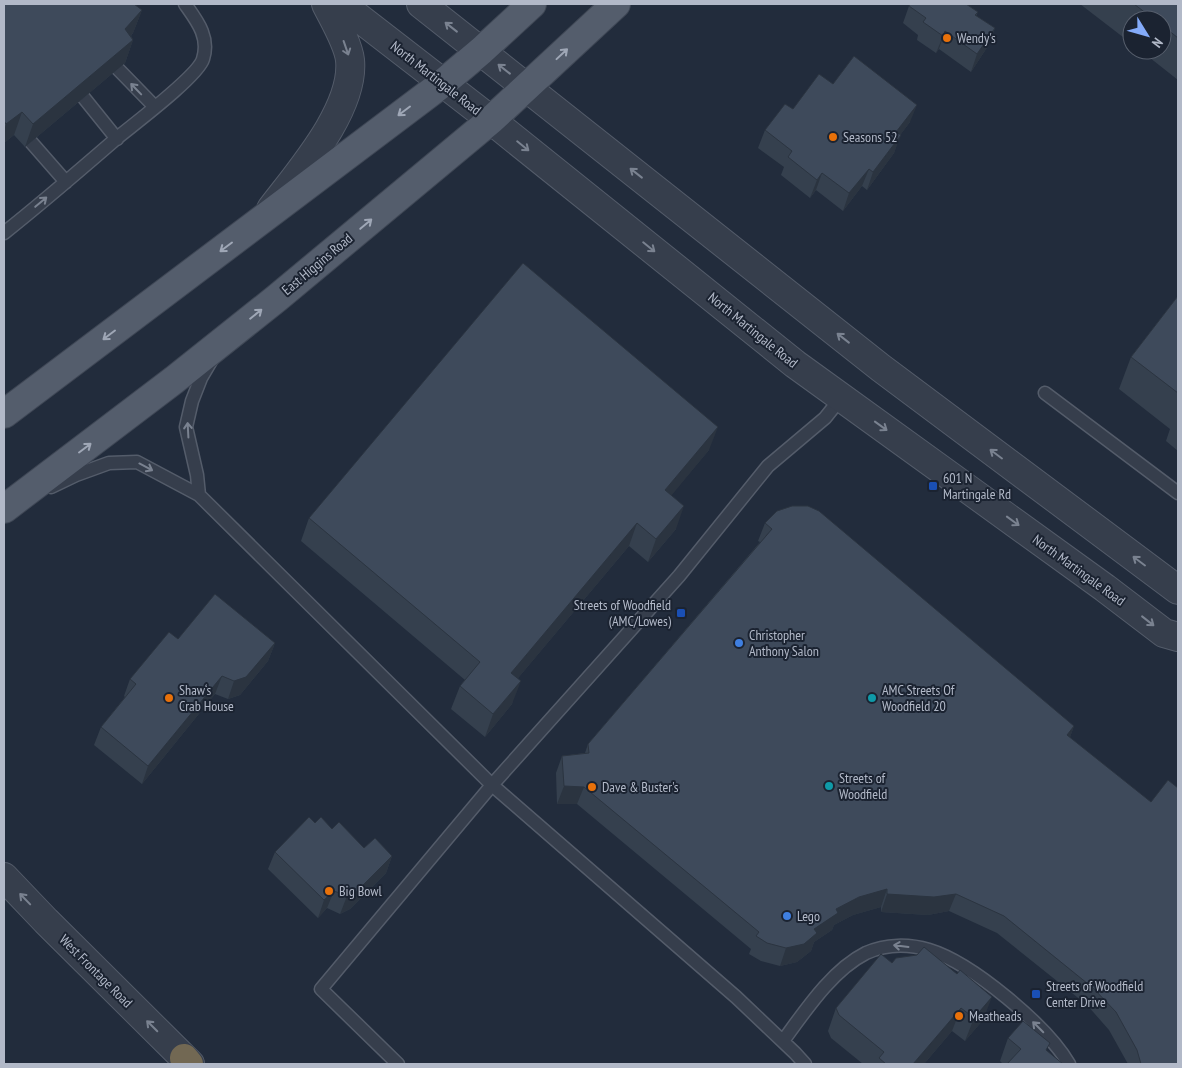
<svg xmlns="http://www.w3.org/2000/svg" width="1182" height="1068" font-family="'PT Sans Narrow',sans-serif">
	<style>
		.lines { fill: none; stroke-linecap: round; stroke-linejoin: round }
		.service-casing { stroke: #545c6a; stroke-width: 15 }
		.tertiary-casing { stroke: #545c6a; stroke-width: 30 }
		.primary-casing { stroke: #3f4755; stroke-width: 30 }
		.motorway-casing { stroke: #414957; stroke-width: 30 }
		.service { stroke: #363e4c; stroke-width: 12 }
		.tertiary { stroke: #363e4c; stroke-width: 28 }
		.primary { stroke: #545d6c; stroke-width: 28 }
		.motorway { stroke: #726853; stroke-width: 28 }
		.wall { fill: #35404e }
		.shaded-wall { fill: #2b3440 }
		.building { fill: #3e4a5b; stroke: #2b3440 }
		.oneway { stroke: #7a8290 }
		.oneway2 { stroke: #9fa7b6 }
		.food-dot { fill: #e8710a; stroke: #1b2331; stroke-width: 2 }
		.transit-dot { fill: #1a4fb4; stroke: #1b2331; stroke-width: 2 }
		.shop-dot { fill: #3f7fe0; stroke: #1b2331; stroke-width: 2 }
		.culture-dot { fill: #0f9aa8; stroke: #1b2331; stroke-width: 2 }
		.labels { text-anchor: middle; stroke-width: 4; stroke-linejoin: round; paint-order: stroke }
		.poi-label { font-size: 14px; fill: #b2b9c8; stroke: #1b2331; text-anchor: start }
		.street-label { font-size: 14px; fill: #b2b9c8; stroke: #1b2331 }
	</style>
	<rect width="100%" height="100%" fill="#222c3c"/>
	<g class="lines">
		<g class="service-casing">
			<path id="service" d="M 118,69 L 155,107
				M 84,98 L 117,139
				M 31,142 L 66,182
				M 4,233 C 42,203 80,170 117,138 C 134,124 198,76 203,59 C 210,37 197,21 185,4
				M 1045,393 L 1178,493
				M 51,487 L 76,475 L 109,463 L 137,462 L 199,495 L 492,785 L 736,997 L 795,1053 L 805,1064
				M 199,495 L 197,475 L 186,427 L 192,401 L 201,378 L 211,361
				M 783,1041 C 805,1011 832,970 866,953 C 886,944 909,944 929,950 C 972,963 1047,1026 1069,1064
				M 398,1064 L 321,989 L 492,785 L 679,576 L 768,466 L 825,418 L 841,398"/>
		</g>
		<g class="tertiary-casing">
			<path id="tertiary" d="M 341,4 L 491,120 L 795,364 L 1105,588 L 1164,633 L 1178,637
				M 421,4 L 881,368 L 1178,590
				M 271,209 C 299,172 355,109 350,60 C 348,43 334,20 326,4
				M 4,877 L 46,921 L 190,1064"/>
		</g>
		<g class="primary-casing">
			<path id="primary" d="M 4,414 L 443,83 L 481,51 L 532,4
				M 4,509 L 174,380 L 277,298 L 491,120 L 616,4"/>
		</g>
		<g class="motorway-casing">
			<path id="motorway" d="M 184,1058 L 189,1064"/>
		</g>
		<use href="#service" class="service"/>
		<use href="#tertiary" class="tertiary"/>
		<use href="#primary" class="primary"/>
		<use href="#motorway" class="motorway"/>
	</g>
	<path class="wall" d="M 4,4 L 142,10 L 133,33 L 131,36 L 133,40 L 125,63 L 25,147 L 14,135 L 4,143 Z
		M 1080,4 L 1178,4 L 1178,80 L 1140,50 L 1162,50 L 1162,20 L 1132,20 L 1132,44 Z
		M 909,6 L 978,12 L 976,16 L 995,28 L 988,46 L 971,72 L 939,49 L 936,53 L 917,40 L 918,35 L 903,23 Z
		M 833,84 L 910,122 L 900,135 L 894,153 L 867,190 L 862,186 L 843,211 L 816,190 L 810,198 L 781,175 L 784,167 L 758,148 L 765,130 L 793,109 Z
		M 1178,296 L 1178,451 L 1166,441 L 1170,429 L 1119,389 L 1131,357 Z
		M 709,450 L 671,495 L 676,529 L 648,562 L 629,546 L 518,678 L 512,704 L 485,737 L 451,709 L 460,686 L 465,680 L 301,541 L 309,518 Z
		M 765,523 L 1074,726 L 1070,737 L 1178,1064 L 1128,1064 L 1109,1030 L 1087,1005 L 997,933 L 949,911 L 928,915 L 881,912 L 881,907 L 853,915 L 834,925 L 832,930 L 814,942 L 811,951 L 797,962 L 780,966 L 761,961 L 749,954 L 751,949 L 577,804 L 557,804 L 556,773 L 562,756 L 585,753 L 588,744 L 760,542 L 758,541 Z
		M 275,643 L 268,661 L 240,695 L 228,699 L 215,694 L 142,784 L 94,745 L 101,727 L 125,697 L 124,696 L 130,679 Z
		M 332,829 L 364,848 L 392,856 L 386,873 L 350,909 L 340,914 L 327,908 L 318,918 L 268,869 L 275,852 Z
		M 892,963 L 983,1020 L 965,1041 L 952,1031 L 924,1064 L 863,1064 L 831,1038 L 828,1031 L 836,1008 Z
		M 1008,1038 L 1047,1051 L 1063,1064 L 1003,1064 L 1000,1061 Z"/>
	<path class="shaded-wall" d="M 142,10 L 133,33 L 117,52 L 125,29 Z
		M 995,28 L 988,46 L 971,72 L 977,54 Z
		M 945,31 L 939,49 L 936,53 L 943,36 Z
		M 133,40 L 125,63 L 25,147 L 33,124 Z
		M 917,105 L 910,122 L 889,150 L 896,132 Z
		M 22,112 L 14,135 L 4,143 L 4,131 L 6,124 Z
		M 901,135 L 894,153 L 867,190 L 873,172 Z
		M 869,169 L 862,186 L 843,211 L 849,193 Z
		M 822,173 L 816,190 L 810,198 L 817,180 Z
		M 718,427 L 709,450 L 657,513 L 665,490 Z
		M 684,506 L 676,529 L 648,562 L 656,539 Z
		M 637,523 L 629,546 L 503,696 L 511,673 Z
		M 275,643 L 268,661 L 240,695 L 228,699 L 234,681 Z
		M 222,676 L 215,694 L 142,784 L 148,766 Z
		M 521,681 L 512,704 L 485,737 L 493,714 Z
		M 1074,726 L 1068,743 L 1067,735 Z
		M 564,786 L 584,787 L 577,804 L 557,804 Z
		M 392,856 L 386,873 L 350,909 L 340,914 L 347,896 Z
		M 887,889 L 881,907 L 853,915 L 834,925 L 832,930 L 814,942 L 811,951 L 797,962 L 780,966 L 786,948 L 814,929 L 836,909 L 859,897 Z
		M 334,891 L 327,908 L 318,918 L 324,900 Z
		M 887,894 L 956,894 L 949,911 L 928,915 L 881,912 Z
		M 992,997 L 983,1020 L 965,1041 L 974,1018 Z
		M 961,1008 L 952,1031 L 924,1064 L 913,1064 Z"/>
	<path class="building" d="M 4,4 L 134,4 L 142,10 L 125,29 L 133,40 L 33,124 L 22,112 L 6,124 L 4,121 Z
		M 910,4 L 966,4 L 978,12 L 975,15 L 995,28 L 977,54 L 945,31 L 943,36 L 923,22 L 926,18 L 909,6 Z
		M 1134,4 L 1178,4 L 1178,38 L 1162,25 L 1162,20 L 1155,20 Z
		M 854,56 L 917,105 L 896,132 L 901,135 L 873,172 L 869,169 L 849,193 L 822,173 L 817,180 L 788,157 L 792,151 L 765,130 L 785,104 L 793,109 L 819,74 L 833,84 Z
		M 523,263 L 718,427 L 665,490 L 684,506 L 656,539 L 637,523 L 511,673 L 521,681 L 493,714 L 460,686 L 480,662 L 309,518 Z
		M 1178,296 L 1178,393 L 1131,357 Z
		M 792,506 L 808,506 L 819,511 L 1074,726 L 1067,735 L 1151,802 L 1168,780 L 1178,788 L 1178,1064 L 1141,1064 L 1137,1050 L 1116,1012 L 1093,988 L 1004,916 L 956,894 L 934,897 L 887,894 L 887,889 L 859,897 L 836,909 L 838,913 L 814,929 L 817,933 L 804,944 L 786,948 L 767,943 L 756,936 L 759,932 L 584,787 L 564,786 L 562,756 L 589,753 L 588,744 L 772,529 L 765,523 L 777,511 Z
		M 215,594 L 275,643 L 246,677 L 234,681 L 222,676 L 148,766 L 101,727 L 136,684 L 130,679 L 169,632 L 178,639 Z
		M 309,817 L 315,823 L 321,817 L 332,829 L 339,822 L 364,848 L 375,838 L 392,856 L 356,892 L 347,896 L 334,891 L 324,900 L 275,852 Z
		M 924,947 L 957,974 L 960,970 L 992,997 L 974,1018 L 961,1008 L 913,1064 L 886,1064 L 879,1058 L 884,1052 L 839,1015 L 836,1008 L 881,954 L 892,963 L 896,958 L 917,955 Z
		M 1023,1021 L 1050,1043 L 1046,1050 L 1063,1064 L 1007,1064 L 1021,1049 L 1008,1038 Z"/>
	<defs><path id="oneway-shaft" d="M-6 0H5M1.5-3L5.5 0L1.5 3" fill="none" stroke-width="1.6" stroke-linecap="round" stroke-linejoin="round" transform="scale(1.25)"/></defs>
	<g class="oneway">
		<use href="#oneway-shaft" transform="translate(451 27) rotate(-142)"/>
		<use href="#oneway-shaft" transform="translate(346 48) rotate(71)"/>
		<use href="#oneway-shaft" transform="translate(504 69) rotate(-142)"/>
		<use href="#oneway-shaft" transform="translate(136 89) rotate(-134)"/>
		<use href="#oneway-shaft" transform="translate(523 146) rotate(39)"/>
		<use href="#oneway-shaft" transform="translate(636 173) rotate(-142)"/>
		<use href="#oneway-shaft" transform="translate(41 202) rotate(-40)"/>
		<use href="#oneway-shaft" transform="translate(649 247) rotate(39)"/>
		<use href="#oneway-shaft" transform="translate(843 338) rotate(-142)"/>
		<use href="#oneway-shaft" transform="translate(881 426) rotate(36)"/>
		<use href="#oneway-shaft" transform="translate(188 430) rotate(-93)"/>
		<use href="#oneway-shaft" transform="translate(996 454) rotate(-143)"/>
		<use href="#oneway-shaft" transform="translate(146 467) rotate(28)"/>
		<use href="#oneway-shaft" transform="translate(1013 521) rotate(36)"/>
		<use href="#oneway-shaft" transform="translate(1139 561) rotate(-143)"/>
		<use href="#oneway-shaft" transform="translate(1148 621) rotate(38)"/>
		<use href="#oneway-shaft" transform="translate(25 899) rotate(-134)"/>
		<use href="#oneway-shaft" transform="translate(901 946) rotate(-173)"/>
		<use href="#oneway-shaft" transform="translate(152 1026) rotate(-135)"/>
		<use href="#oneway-shaft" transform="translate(1038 1027) rotate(-135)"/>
	</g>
	<g class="oneway2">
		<use href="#oneway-shaft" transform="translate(562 54) rotate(-43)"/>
		<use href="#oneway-shaft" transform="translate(404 111) rotate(143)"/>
		<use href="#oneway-shaft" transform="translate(366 224) rotate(-40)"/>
		<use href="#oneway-shaft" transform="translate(226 247) rotate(143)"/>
		<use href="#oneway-shaft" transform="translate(256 314) rotate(-39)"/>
		<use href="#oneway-shaft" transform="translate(109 335) rotate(143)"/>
		<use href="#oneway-shaft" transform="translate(85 448) rotate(-37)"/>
	</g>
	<g class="food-dot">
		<circle cx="947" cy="38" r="5"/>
		<circle cx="833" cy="137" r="5"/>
		<circle cx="169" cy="698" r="5"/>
		<circle cx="592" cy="787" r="5"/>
		<circle cx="329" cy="891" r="5"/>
		<circle cx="959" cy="1016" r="5"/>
	</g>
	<g class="transit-dot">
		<rect x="928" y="481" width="10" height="10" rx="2.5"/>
		<rect x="676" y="608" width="10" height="10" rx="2.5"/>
		<rect x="1031" y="989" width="10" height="10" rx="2.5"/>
	</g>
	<g class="shop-dot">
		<circle cx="739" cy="643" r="5"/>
		<circle cx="787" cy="916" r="5"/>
	</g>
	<g class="culture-dot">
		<circle cx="872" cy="698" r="5"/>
		<circle cx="829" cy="786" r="5"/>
	</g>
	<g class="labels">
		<g class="poi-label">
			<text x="957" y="43">Wendy's</text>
			<text x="843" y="142">Seasons 52</text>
			<text x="943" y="483">601 N<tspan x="943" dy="16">Martingale Rd</tspan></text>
			<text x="671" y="610" text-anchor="end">Streets of Woodfield<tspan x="671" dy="16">(AMC/Lowes)</tspan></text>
			<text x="749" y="640">Christopher<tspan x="749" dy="16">Anthony Salon</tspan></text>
			<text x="179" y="695">Shaw‘s<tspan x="179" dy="16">Crab House</tspan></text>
			<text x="882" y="695">AMC Streets Of<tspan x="882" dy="16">Woodfield 20</tspan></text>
			<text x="839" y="783">Streets of<tspan x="839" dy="16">Woodfield</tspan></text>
			<text x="602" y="792">Dave &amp; Buster's</text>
			<text x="339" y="896">Big Bowl</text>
			<text x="797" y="921">Lego</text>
			<text x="1046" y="991">Streets of Woodfield<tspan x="1046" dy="16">Center Drive</tspan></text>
			<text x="969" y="1021">Meatheads</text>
		</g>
		<g class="street-label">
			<text transform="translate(436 78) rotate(38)" y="5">North Martingale Road</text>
			<text transform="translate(317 264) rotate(-40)" y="5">East Higgins Road</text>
			<text transform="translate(753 330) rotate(39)" y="5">North Martingale Road</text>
			<text transform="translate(1079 570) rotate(36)" y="5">North Martingale Road</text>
			<text transform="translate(96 971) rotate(45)" y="5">West Frontage Road</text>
		</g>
	</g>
	<rect width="1182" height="1068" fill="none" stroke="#b2b9c8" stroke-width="10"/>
	<g transform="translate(1147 35) rotate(127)"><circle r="24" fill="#1b2331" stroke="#575f6d"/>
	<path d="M0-4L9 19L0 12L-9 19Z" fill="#84abfa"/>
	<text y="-8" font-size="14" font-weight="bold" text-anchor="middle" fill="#b2b9c8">N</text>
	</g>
</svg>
